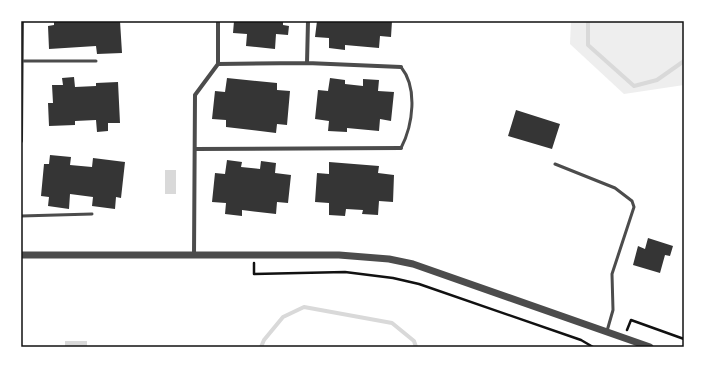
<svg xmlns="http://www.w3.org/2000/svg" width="705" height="368" font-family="Lato,sans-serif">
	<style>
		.green { fill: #eee }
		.water { fill: #d9d9d9 }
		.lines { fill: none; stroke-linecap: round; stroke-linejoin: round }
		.stream { stroke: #d9d9d9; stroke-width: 4 }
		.building { fill: #353535 }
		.path { stroke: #111; stroke-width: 2.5 }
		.service { stroke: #4c4c4c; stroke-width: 3 }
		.minor { stroke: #4c4c4c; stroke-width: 4 }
		.tertiary { stroke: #4c4c4c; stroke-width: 7 }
		.neatline { fill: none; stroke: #111; stroke-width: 1.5 }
	</style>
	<rect width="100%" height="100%" fill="#fff"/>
	<path class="green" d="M 571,21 L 684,21 L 684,85 L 624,94 L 570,44 Z"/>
	<path class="water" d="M 165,170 L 176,170 L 176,194 L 165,194 Z
		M 65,341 L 87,341 L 87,347 L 65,347 Z"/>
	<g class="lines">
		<path class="stream" d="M 588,21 L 588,45 L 634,86 L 657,80 L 684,61
			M 261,347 L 264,340 L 283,317 L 304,307 L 392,323 L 414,341 L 416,347"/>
	</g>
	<path class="building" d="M 54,21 L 120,21 L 122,53 L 97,54 L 96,46 L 49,49 L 48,26 L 54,25 Z
		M 234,21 L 283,21 L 283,25 L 289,26 L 288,35 L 276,34 L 275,49 L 246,46 L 247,34 L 233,33 Z
		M 317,21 L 392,21 L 391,37 L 380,36 L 379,48 L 345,45 L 345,50 L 329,48 L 329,38 L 315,37 Z
		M 74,77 L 75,87 L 96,86 L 96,83 L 118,82 L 120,123 L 108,123 L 108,131 L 97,132 L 96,120 L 75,121 L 75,125 L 49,126 L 48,103 L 53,103 L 52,85 L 63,85 L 62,78 Z
		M 227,78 L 277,83 L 277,90 L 290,91 L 287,125 L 277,124 L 276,133 L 226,127 L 226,120 L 212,119 L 215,91 L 225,92 Z
		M 330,78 L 345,80 L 345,84 L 363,86 L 363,79 L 379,80 L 378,91 L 394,92 L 391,121 L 380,119 L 379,131 L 347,128 L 347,132 L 328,131 L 329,121 L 315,119 L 318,90 L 328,91 Z
		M 516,110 L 560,124 L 552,149 L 508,136 Z
		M 50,155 L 71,157 L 70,165 L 92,167 L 93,158 L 125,162 L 121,198 L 116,197 L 115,209 L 92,206 L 93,197 L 70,194 L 69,209 L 48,206 L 49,197 L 41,196 L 44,164 L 49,164 Z
		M 227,160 L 242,162 L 241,167 L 260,169 L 261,161 L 276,163 L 275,173 L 291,175 L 288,203 L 277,202 L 276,214 L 242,210 L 242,216 L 225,214 L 226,203 L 212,202 L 215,173 L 225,174 Z
		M 329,162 L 379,166 L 378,173 L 394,175 L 393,202 L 379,201 L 378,215 L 362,214 L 363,210 L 346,209 L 345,216 L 329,215 L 329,203 L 315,202 L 317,173 L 329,174 Z
		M 648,238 L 673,246 L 670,256 L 665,255 L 660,273 L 633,265 L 638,246 L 645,249 Z"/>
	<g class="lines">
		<path class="path" d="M 254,263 L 254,274 L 345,272 L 393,278 L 419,284 L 581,340 L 593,347
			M 627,330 L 631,320 L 684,339"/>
		<path class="service" d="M 22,61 L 96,61
			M 401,67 C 418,88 413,125 401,148
			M 555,164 L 615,188 L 632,201 L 634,207 L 612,274 L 613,310 L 607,331
			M 21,216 L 92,214"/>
		<path class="minor" d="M 307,63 L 308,21
			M 218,64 L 307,63 L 401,67
			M 21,141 L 22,21
			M 196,149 L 401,148
			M 194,255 L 195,95 L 218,64 L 218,21"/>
		<path class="tertiary" d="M 21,255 L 339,255 L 389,259 L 413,264 L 650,347"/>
	</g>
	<rect width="705" height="368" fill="none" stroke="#ffffff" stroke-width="44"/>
	<rect x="22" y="22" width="661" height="324" class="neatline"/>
</svg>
